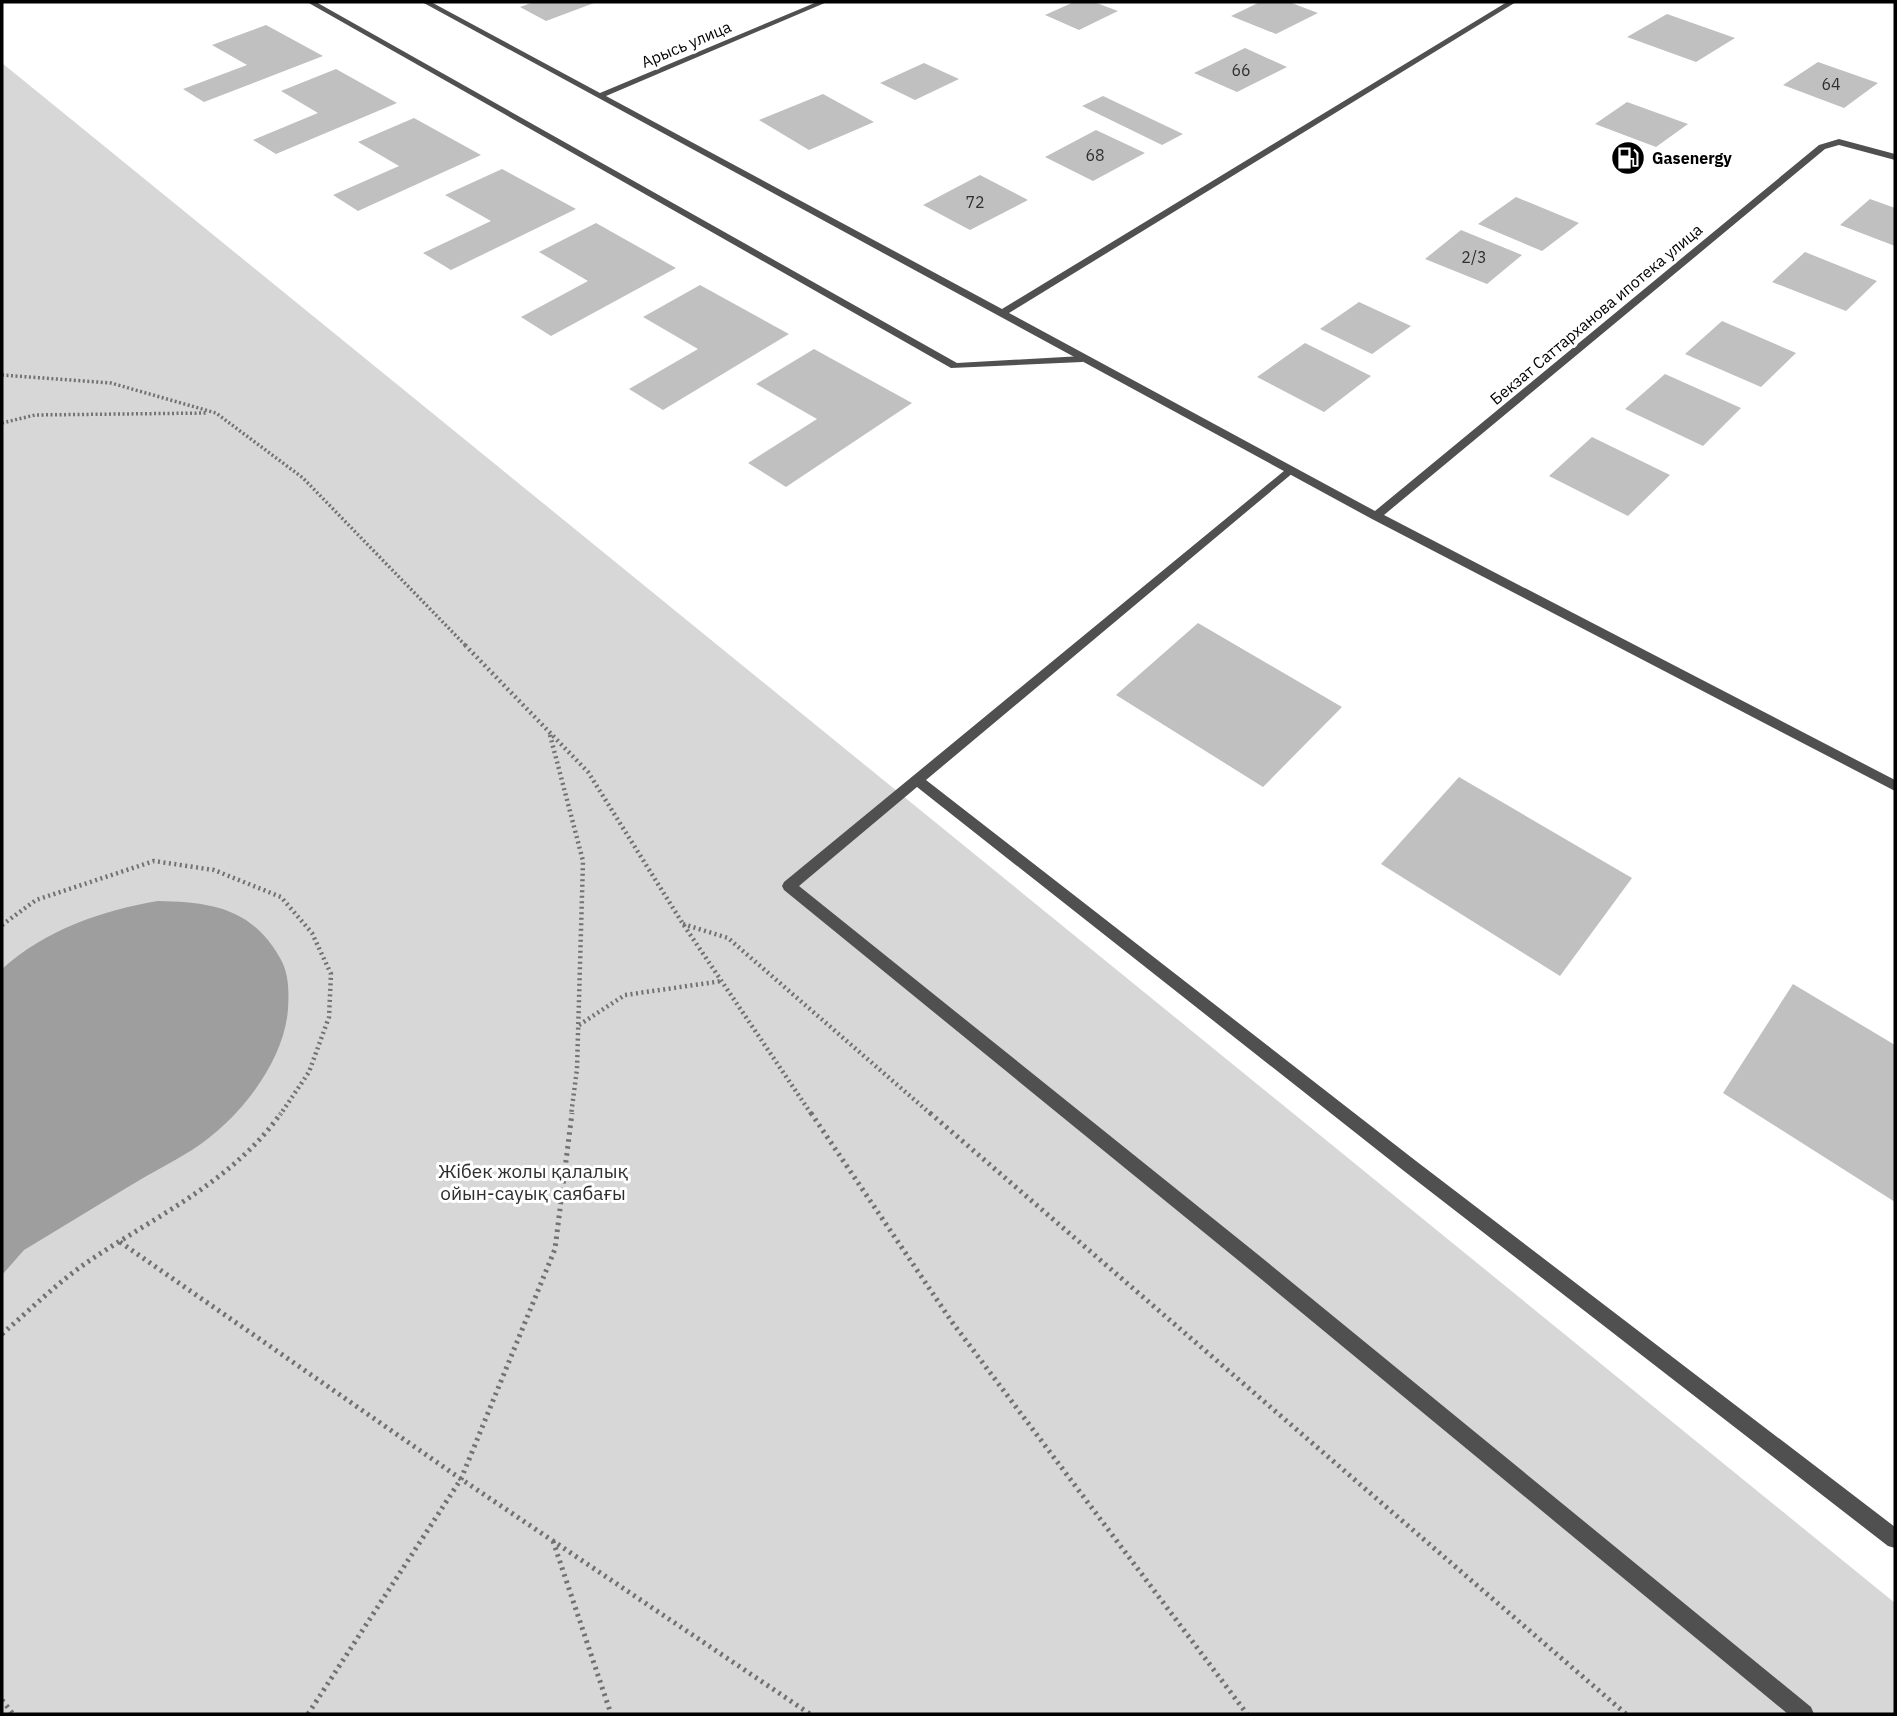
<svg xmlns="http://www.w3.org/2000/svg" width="1897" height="1716" font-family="'IBM Plex Sans',sans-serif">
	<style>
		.green { fill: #d7d7d7 }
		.water { fill: #9e9e9e }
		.building { fill: #c0c0c0 }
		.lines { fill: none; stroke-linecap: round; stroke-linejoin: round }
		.path-far2 { stroke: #727272; stroke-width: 3.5; stroke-dasharray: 2 2.5; stroke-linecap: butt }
		.path-far1 { stroke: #727272; stroke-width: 4.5; stroke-dasharray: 2 3.5; stroke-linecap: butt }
		.path { stroke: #727272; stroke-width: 5; stroke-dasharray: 2.5 4.5; stroke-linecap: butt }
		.lane { fill: #505050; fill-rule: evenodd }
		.street { fill: #505050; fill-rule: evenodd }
		.labels { text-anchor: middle; stroke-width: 6; stroke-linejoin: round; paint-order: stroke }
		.far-street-label { font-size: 16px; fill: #000; stroke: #fff }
		.number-label { font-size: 16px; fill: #303030 }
		.far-poi-label { font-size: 16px; font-weight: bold; fill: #000; stroke: #fff; text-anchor: start }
		.park-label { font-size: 19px; fill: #2e2e2e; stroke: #fff }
	</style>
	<rect width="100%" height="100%" fill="#fff"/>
	<path class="green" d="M 2,63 L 1895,1603 L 1895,1714 L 2,1714 Z"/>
	<path class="water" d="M 158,901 C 211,902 252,908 280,958 C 289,973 289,992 288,1009 C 284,1064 237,1121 192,1150 C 171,1163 149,1174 128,1187 C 93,1208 59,1229 24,1250 L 2,1275 L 2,969 C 45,930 103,910 158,901 Z"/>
	<path class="building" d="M 534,2 L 591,2 L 594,3 L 546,21 L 520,7 Z
		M 1074,2 L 1094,2 L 1118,11 L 1079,30 L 1045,15 Z
		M 1260,2 L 1289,2 L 1318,13 L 1276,34 L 1231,16 Z
		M 1667,14 L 1735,38 L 1696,62 L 1627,37 Z
		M 266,25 L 323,56 L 204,102 L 183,89 L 247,65 L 212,45 Z
		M 1245,48 L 1287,67 L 1237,92 L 1194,73 Z
		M 1818,62 L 1878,83 L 1844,108 L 1783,85 Z
		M 924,63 L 959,79 L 915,100 L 880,83 Z
		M 336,69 L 397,103 L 276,154 L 253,140 L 318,113 L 281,91 Z
		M 823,94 L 874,122 L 809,150 L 759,120 Z
		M 1103,96 L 1183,134 L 1162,145 L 1082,106 Z
		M 1627,102 L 1688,124 L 1656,147 L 1595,124 Z
		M 414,118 L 481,155 L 358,211 L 333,195 L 399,166 L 358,142 Z
		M 1096,130 L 1145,153 L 1093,181 L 1045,157 Z
		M 502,169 L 576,209 L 451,270 L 423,253 L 491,221 L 445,195 Z
		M 980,175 L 1028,200 L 970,230 L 923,205 Z
		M 1516,197 L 1579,223 L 1542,251 L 1478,224 Z
		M 1870,199 L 1895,208 L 1895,246 L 1840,225 Z
		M 596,223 L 676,268 L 551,336 L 521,317 L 588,281 L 539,252 Z
		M 1461,230 L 1522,255 L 1487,284 L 1425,259 Z
		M 1805,252 L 1877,281 L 1846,311 L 1772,282 Z
		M 700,285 L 789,334 L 663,410 L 629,389 L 698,349 L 643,317 Z
		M 1359,302 L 1411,326 L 1372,354 L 1320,329 Z
		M 1722,321 L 1796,353 L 1761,387 L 1685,354 Z
		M 1305,343 L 1371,376 L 1324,412 L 1257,377 Z
		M 814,349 L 912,403 L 786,487 L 748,463 L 817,419 L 756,384 Z
		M 1665,374 L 1741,408 L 1703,446 L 1625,409 Z
		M 1592,437 L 1670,475 L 1628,516 L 1549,476 Z
		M 1198,623 L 1342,707 L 1263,787 L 1116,695 Z
		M 1459,777 L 1632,878 L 1560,976 L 1381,864 Z
		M 1793,984 L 1895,1045 L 1895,1202 L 1723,1093 Z"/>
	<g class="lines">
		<path class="path-far2" d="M 2,375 L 111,383 L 216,413 L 303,478 L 467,647
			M 2,423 L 35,415 L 208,413"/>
		<path class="path-far1" d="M 465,645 L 588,772 L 683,924 L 812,1115
			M 550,735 L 583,861 L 577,1069 L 571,1115
			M 683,924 L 728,938 L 932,1115
			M 2,925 L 36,900 L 154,861 L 214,870 L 281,897 L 312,933 L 331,974 L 329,1017 L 309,1072 L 280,1115
			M 579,1025 L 625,995 L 722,981"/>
		<path class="path" d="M 811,1113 L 952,1322 L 1247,1714
			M 930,1113 L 1626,1714
			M 120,1242 L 461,1479 L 810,1714
			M 2,1334 C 31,1309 60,1280 92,1259 C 158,1215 234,1180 281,1113
			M 553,1541 L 611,1714
			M 2,1700 L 13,1714
			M 308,1714 L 461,1479 L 555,1249 L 572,1113"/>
		<path class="lane" d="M 307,2 L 316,2 L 957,363 L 1082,356 L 1087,359 L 1082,362 L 951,368 Z
			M 1290,466 L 1294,468 L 1294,472 L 926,780 L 1416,1161 L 1895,1527 L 1895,1548 L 1888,1546 L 1404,1171 L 917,787 L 799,886 L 1256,1253 L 1811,1707 L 1814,1714 L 1788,1714 L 1244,1265 L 784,890 L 782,886 L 784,882 Z"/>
		<path class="street" d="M 422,2 L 431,2 L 600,93 L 817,2 L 827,2 L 606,96 L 1002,309 L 1507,2 L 1516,2 L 1009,313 L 1375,511 L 1819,145 L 1839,139 L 1895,154 L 1895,160 L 1839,145 L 1825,149 L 1384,515 L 1895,780 L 1895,791 L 1372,519 Z"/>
	</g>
	<defs>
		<g id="fuel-disc" transform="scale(1.75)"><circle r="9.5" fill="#000" stroke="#fff"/><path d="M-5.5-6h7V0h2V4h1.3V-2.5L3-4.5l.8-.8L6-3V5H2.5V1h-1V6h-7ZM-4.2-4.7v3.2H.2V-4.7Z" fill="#fff"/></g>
	</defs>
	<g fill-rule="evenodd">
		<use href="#fuel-disc" x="1628" y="158"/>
	</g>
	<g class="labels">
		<g class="far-street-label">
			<text transform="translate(686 44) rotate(-23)" y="6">Арысь улица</text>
			<text transform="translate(1596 314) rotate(-40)" y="6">Бекзат Саттарханова ипотека улица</text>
		</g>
		<g class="number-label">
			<text x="1241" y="76">66</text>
			<text x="1831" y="90">64</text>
			<text x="1095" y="161">68</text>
			<text x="975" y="208">72</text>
			<text x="1474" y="263">2/3</text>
		</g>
		<g class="far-poi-label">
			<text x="1652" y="164">Gasenergy</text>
		</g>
		<g class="park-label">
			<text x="533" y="1178">Жібек жолы қалалық<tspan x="533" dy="22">ойын-сауық саябағы</tspan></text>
		</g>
	</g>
	<rect width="1897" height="1716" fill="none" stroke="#000000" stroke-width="7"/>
</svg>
